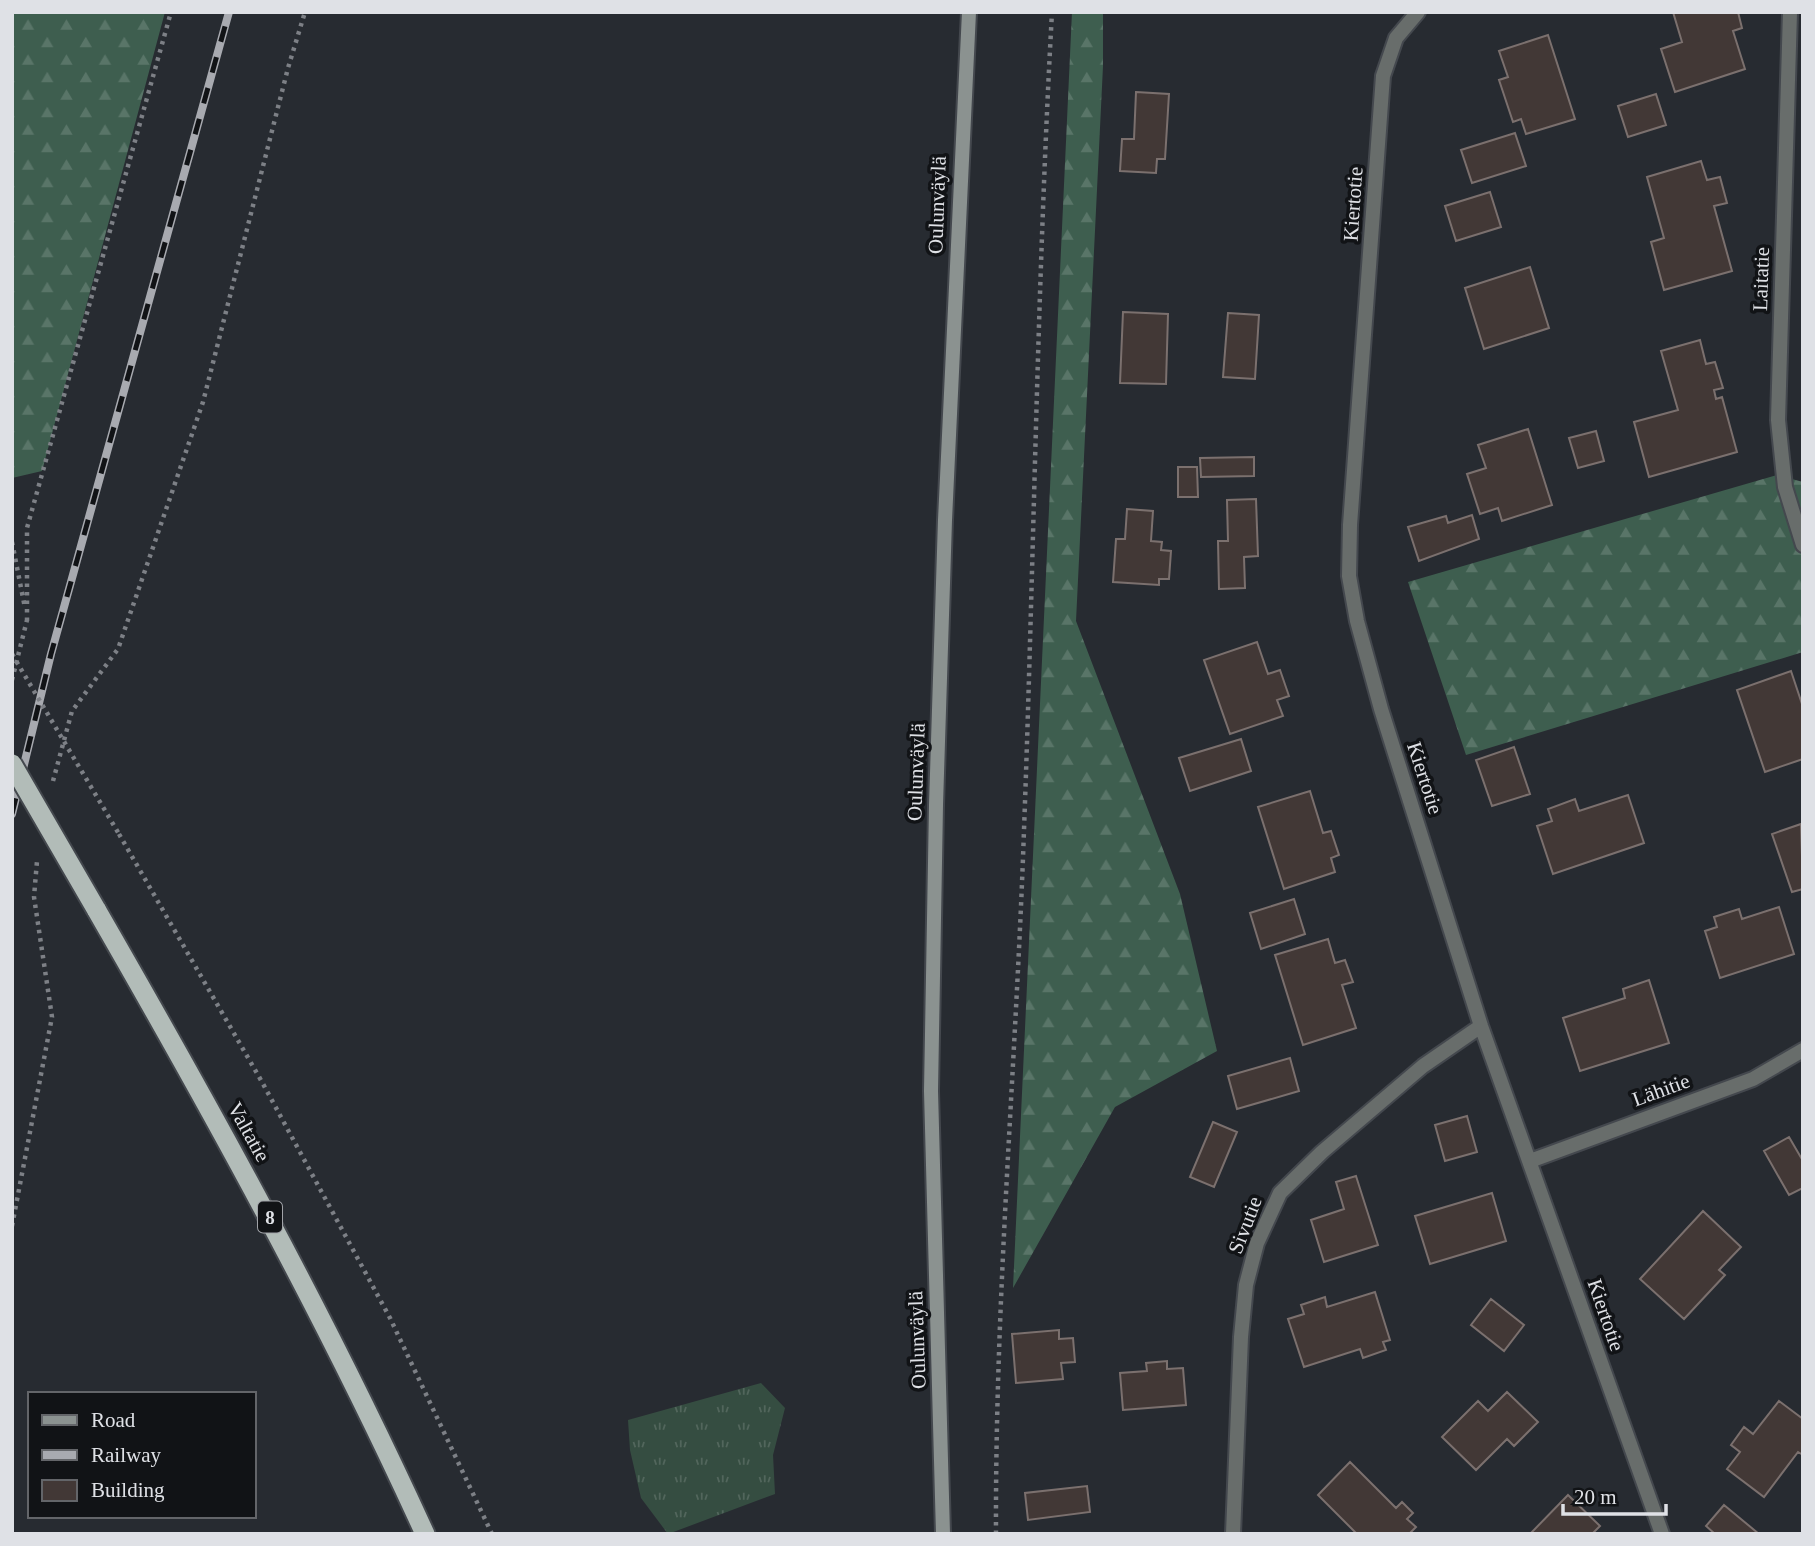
<svg xmlns="http://www.w3.org/2000/svg" width="1815" height="1546" font-family="Georgia,serif">
	<style>
		.grass { fill: url(#grass-tufts) }
		.forest { fill: url(#forest-firs) }
		.building { fill: #423836; stroke: #7b706e; stroke-width: 2 }
		.lines { fill: none; stroke-linecap: round; stroke-linejoin: round }
		.minor-casing { stroke: #44484e; stroke-width: 18 }
		.secondary-casing { stroke: #44484e; stroke-width: 18 }
		.trunk-casing { stroke: #44484e; stroke-width: 23 }
		.path { stroke: #7d8086; stroke-width: 4.5; stroke-dasharray: 3.5 5; stroke-linecap: butt }
		.minor { stroke: #686d6b; stroke-width: 14 }
		.secondary { stroke: #8b9290; stroke-width: 14 }
		.trunk { stroke: #b2bcb8; stroke-width: 19 }
		.rail-casing { stroke: #a8aab0; stroke-width: 8 }
		.rail { stroke: #111316; stroke-width: 5; stroke-dasharray: 16; stroke-linecap: butt }
		.trunk-bridge-casing { stroke: #44484e; stroke-width: 23; stroke-linecap: butt }
		.path-bridge { stroke: #7d8086; stroke-width: 4.5; stroke-dasharray: 3.5 5; stroke-linecap: butt }
		.trunk-bridge { stroke: #b2bcb8; stroke-width: 19 }
		.labels { text-anchor: middle; stroke-width: 7; stroke-linejoin: round; paint-order: stroke }
		.shield { fill: #111316; stroke: #a1a3a8; stroke-width: 2 }
		.shield-label { font-size: 19px; font-weight: bold; fill: #dfe1e6 }
		.street-label { font-size: 21px; fill: #dfe1e6; stroke: #111316 }
	</style>
	<defs>
		<pattern id="grass-tufts" width="24" height="20" patternUnits="userSpaceOnUse" patternTransform="scale(1.75)"><rect width="24" height="20" fill="#354d41"/><path d="M3 7l-1-3M5 7V3M7 7l1-3M15 17l-1-3M17 17v-4M19 17l1-3" fill="none" stroke="#52665c"/></pattern>
		<pattern id="forest-firs" width="22" height="20" patternUnits="userSpaceOnUse" patternTransform="scale(1.75)"><rect width="22" height="20" fill="#3e5e4f"/><path d="M5 1l3.5 6h-7zM16 11l3.5 6h-7z" fill="#597568"/></pattern>
	</defs>
	<rect width="100%" height="100%" fill="#272b31"/>
	<path class="grass" d="M 761,1383 L 785,1408 L 773,1455 L 775,1494 L 668,1534 L 641,1498 L 630,1450 L 628,1420 Z"/>
	<path class="forest" d="M 12,12 L 165,12 L 42,471 L 12,478 Z
		M 1072,12 L 1103,12 L 1103,66 L 1076,621 L 1180,894 L 1217,1051 L 1115,1107 L 1013,1288 Z
		M 1777,475 L 1803,482 L 1803,652 L 1466,755 L 1408,582 Z"/>
	<path class="building" d="M 1673,12 L 1738,12 L 1742,28 L 1733,31 L 1745,69 L 1675,92 L 1661,49 L 1682,42 Z
		M 1548,35 L 1575,119 L 1526,134 L 1521,119 L 1513,122 L 1499,80 L 1508,77 L 1499,51 Z
		M 1136,92 L 1169,94 L 1165,159 L 1157,159 L 1156,173 L 1120,171 L 1122,139 L 1134,139 Z
		M 1656,94 L 1666,125 L 1628,137 L 1618,106 Z
		M 1515,133 L 1526,166 L 1472,183 L 1461,150 Z
		M 1701,161 L 1707,180 L 1720,177 L 1727,203 L 1714,206 L 1732,271 L 1664,290 L 1651,242 L 1664,238 L 1647,177 Z
		M 1490,192 L 1501,227 L 1456,241 L 1445,206 Z
		M 1530,267 L 1549,328 L 1484,349 L 1465,288 Z
		M 1123,312 L 1168,314 L 1166,384 L 1120,383 Z
		M 1228,313 L 1259,315 L 1255,379 L 1223,377 Z
		M 1700,340 L 1706,364 L 1715,362 L 1723,388 L 1714,390 L 1716,399 L 1722,397 L 1737,452 L 1649,477 L 1634,422 L 1678,410 L 1661,351 Z
		M 1528,429 L 1552,505 L 1502,521 L 1498,508 L 1480,514 L 1467,474 L 1486,468 L 1478,445 Z
		M 1596,431 L 1604,461 L 1578,468 L 1569,438 Z
		M 1254,457 L 1254,476 L 1201,477 L 1200,458 Z
		M 1178,467 L 1197,467 L 1198,497 L 1178,497 Z
		M 1256,499 L 1258,556 L 1244,557 L 1245,588 L 1219,589 L 1218,541 L 1228,541 L 1227,500 Z
		M 1127,509 L 1153,511 L 1151,541 L 1162,542 L 1161,550 L 1171,551 L 1169,579 L 1159,579 L 1159,585 L 1113,582 L 1116,539 L 1125,539 Z
		M 1472,515 L 1479,539 L 1419,561 L 1408,527 L 1446,516 L 1448,523 Z
		M 1257,642 L 1268,674 L 1280,670 L 1289,696 L 1277,700 L 1283,716 L 1230,734 L 1204,660 Z
		M 1791,671 L 1803,707 L 1803,759 L 1765,772 L 1737,690 Z
		M 1241,739 L 1251,771 L 1190,791 L 1179,758 Z
		M 1514,747 L 1530,794 L 1492,806 L 1476,760 Z
		M 1310,791 L 1323,833 L 1331,831 L 1339,855 L 1331,858 L 1335,872 L 1284,889 L 1258,807 Z
		M 1628,795 L 1644,843 L 1553,874 L 1537,826 L 1552,821 L 1548,809 L 1575,799 L 1579,811 Z
		M 1801,824 L 1803,889 L 1792,892 L 1772,834 Z
		M 1294,899 L 1305,934 L 1261,949 L 1250,913 Z
		M 1779,907 L 1794,954 L 1720,978 L 1705,931 L 1717,927 L 1714,917 L 1739,909 L 1742,919 Z
		M 1328,939 L 1335,963 L 1345,960 L 1353,982 L 1342,985 L 1356,1028 L 1303,1045 L 1275,955 Z
		M 1649,980 L 1669,1043 L 1580,1071 L 1563,1018 L 1625,998 L 1623,989 Z
		M 1290,1058 L 1299,1091 L 1237,1109 L 1228,1076 Z
		M 1467,1116 L 1477,1152 L 1445,1161 L 1435,1125 Z
		M 1213,1122 L 1237,1132 L 1214,1187 L 1190,1177 Z
		M 1789,1137 L 1803,1161 L 1803,1188 L 1789,1195 L 1764,1151 Z
		M 1356,1176 L 1378,1245 L 1324,1262 L 1311,1220 L 1344,1209 L 1336,1182 Z
		M 1492,1193 L 1506,1241 L 1430,1264 L 1415,1216 Z
		M 1703,1211 L 1741,1247 L 1719,1270 L 1725,1275 L 1684,1319 L 1640,1279 Z
		M 1375,1292 L 1390,1340 L 1383,1342 L 1386,1350 L 1363,1358 L 1360,1349 L 1304,1367 L 1288,1319 L 1304,1314 L 1301,1305 L 1325,1297 L 1327,1307 Z
		M 1491,1299 L 1524,1325 L 1504,1351 L 1471,1325 Z
		M 1059,1330 L 1059,1339 L 1073,1338 L 1075,1362 L 1061,1363 L 1063,1379 L 1016,1383 L 1012,1334 Z
		M 1167,1361 L 1167,1369 L 1183,1368 L 1186,1405 L 1123,1410 L 1120,1373 L 1147,1371 L 1146,1363 Z
		M 1507,1392 L 1538,1422 L 1514,1446 L 1507,1439 L 1476,1470 L 1442,1437 L 1478,1401 L 1488,1411 Z
		M 1779,1401 L 1803,1419 L 1803,1455 L 1798,1452 L 1764,1497 L 1727,1469 L 1740,1452 L 1731,1445 L 1744,1427 L 1753,1434 Z
		M 1350,1462 L 1396,1508 L 1402,1502 L 1413,1513 L 1407,1519 L 1416,1527 L 1409,1534 L 1357,1534 L 1318,1495 Z
		M 1087,1486 L 1090,1512 L 1028,1520 L 1025,1493 Z
		M 1568,1495 L 1600,1526 L 1592,1534 L 1530,1534 Z
		M 1724,1505 L 1759,1534 L 1715,1534 L 1706,1526 Z"/>
	<g class="lines">
		<g class="minor-casing">
			<path id="minor" d="M 1418,12 L 1396,38 L 1383,76 L 1350,525 L 1349,576 L 1357,621 L 1381,709 L 1481,1026 L 1662,1534
				M 1790,12 L 1778,420 L 1785,487 L 1803,545
				M 1530,1161 L 1753,1079 L 1803,1050
				M 1233,1534 L 1241,1337 L 1246,1285 L 1257,1243 L 1280,1193 L 1322,1152 L 1423,1066 L 1481,1026"/>
		</g>
		<g class="secondary-casing">
			<path id="secondary" d="M 943,1534 L 931,1091 L 936,805 L 945,520 L 969,12"/>
		</g>
		<g class="trunk-casing">
			<path id="trunk" d="M 96,909 C 214,1114 327,1319 425,1534"/>
		</g>
		<path class="path" d="M 12,542 L 25,608
			M 27,621 L 27,528 L 171,12
			M 12,680 L 27,620
			M 53,781 L 72,711 L 118,649 L 203,402 L 288,68 L 305,12
			M 119,834 L 262,1082 L 390,1318 L 492,1534
			M 12,1226 L 52,1017 L 34,897 L 37,861
			M 996,1534 C 995,1299 1016,1065 1024,830 C 1034,558 1037,285 1052,12"/>
		<use href="#minor" class="minor"/>
		<use href="#secondary" class="secondary"/>
		<use href="#trunk" class="trunk"/>
		<g class="rail-casing">
			<path id="rail" d="M 12,814 L 51,654 L 229,12"/>
		</g>
		<use href="#rail" class="rail"/>
		<g class="trunk-bridge-casing">
			<path id="trunk-bridge" d="M 12,764 L 96,909"/>
		</g>
		<path class="path-bridge" d="M 12,654 L 119,834"/>
		<use href="#trunk-bridge" class="trunk-bridge"/>
	</g>
	<g class="labels">
		<rect class="shield" x="258" y="1201.5" width="24" height="31" rx="5"/>
		<g class="shield-label">
			<text x="270" y="1224">8</text>
		</g>
		<g class="street-label">
			<text transform="translate(1353 204) rotate(-86)" y="7">Kiertotie</text>
			<text transform="translate(937 205) rotate(-88)" y="7">Oulunväylä</text>
			<text transform="translate(1761 279) rotate(-88)" y="7">Laitatie</text>
			<text transform="translate(916 772) rotate(-88)" y="7">Oulunväylä</text>
			<text transform="translate(1425 778) rotate(72)" y="7">Kiertotie</text>
			<text transform="translate(1661 1090) rotate(-20)" y="7">Lähitie</text>
			<text transform="translate(249 1132) rotate(61)" y="7">Valtatie</text>
			<text transform="translate(1245 1225) rotate(-69)" y="7">Sivutie</text>
			<text transform="translate(1606 1315) rotate(71)" y="7">Kiertotie</text>
			<text transform="translate(917 1340) rotate(-92)" y="7">Oulunväylä</text>
		</g>
	</g>
	<rect width="1815" height="1546" fill="none" stroke="#dfe1e6" stroke-width="28"/>
	<rect x="28" y="1392" width="228" height="126" fill="#111316" stroke="#636569" stroke-width="2"/>
	<rect x="42" y="1415" width="35" height="10" fill="#8b9290" stroke="#636569" stroke-width="2"/>
	<text x="91" y="1427" font-size="21" fill="#dfe1e6">Road</text>
	<rect x="42" y="1450" width="35" height="10" fill="#a8aab0" stroke="#636569" stroke-width="2"/>
	<text x="91" y="1462" font-size="21" fill="#dfe1e6">Railway</text>
	<rect x="42" y="1480" width="35" height="21" fill="#423836" stroke="#636569" stroke-width="2"/>
	<text x="91" y="1497" font-size="21" fill="#dfe1e6">Building</text>
	<path d="M1563 1504v10h103v-10" fill="none" stroke="#dfe1e6" stroke-width="3.5"/>
	<text x="1574" y="1504" font-size="21" fill="#dfe1e6" stroke="#111316" stroke-width="5" paint-order="stroke">20 m</text>
</svg>
